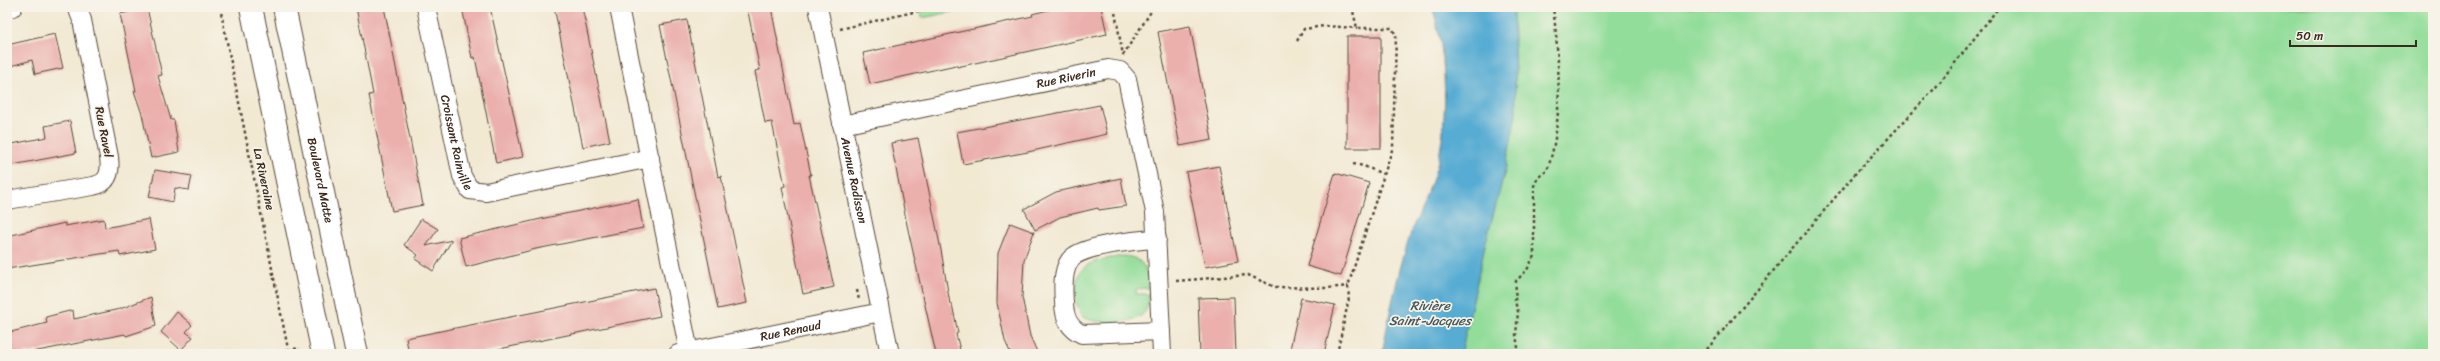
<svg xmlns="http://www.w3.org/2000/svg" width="2440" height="361" font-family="Sriracha,sans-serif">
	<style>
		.green { fill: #92dd99; stroke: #66845c }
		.water { fill: #57acd3; stroke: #496b78 }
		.building { fill: #ebafac }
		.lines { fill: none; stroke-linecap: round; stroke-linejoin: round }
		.street-casing { stroke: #564739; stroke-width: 20 }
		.secondary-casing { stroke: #564739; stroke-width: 24 }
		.path { stroke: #564739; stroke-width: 2.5; stroke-dasharray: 3 3; stroke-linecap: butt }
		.street { stroke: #fff; stroke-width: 18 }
		.secondary { stroke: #fff; stroke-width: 22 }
		.labels { text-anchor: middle; stroke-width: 3.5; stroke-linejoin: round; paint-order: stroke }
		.street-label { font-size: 12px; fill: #3b2a1e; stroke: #f7f3e8 }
		.water-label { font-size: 13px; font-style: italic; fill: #45585d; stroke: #f7f3e8 }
	</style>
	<rect width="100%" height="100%" fill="#f7f3e8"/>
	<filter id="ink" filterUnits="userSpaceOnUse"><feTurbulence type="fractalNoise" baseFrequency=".025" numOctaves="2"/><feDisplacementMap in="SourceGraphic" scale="8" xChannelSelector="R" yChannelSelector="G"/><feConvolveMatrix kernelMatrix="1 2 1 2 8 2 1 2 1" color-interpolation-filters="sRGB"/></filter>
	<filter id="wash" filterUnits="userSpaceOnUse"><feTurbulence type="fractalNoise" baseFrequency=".012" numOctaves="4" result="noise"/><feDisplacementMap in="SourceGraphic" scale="16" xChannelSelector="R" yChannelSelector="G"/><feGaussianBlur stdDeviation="0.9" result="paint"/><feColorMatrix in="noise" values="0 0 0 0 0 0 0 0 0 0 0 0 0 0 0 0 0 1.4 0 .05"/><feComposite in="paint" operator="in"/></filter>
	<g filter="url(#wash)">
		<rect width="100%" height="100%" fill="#f2e9d3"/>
		<path class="green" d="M 920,7 L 976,7 L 922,18 Z
			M 1513,7 L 2433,7 L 2433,354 L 1461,354 L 1485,245 L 1505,171 L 1516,114 Z
			M 1123,256 C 1144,257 1147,269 1149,288 L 1136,289 L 1136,294 L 1149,294 C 1149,301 1148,309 1143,314 C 1132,325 1095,324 1083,317 C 1077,309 1076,303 1076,293 C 1075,260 1097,261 1123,256 Z"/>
		<path class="water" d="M 1432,7 L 1513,7 L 1516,114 L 1505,171 L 1485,245 L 1461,354 L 1382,354 C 1389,316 1396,279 1408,242 C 1415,217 1429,194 1436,169 C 1449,122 1447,53 1432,7 Z"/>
		<g id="blocks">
			<path class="building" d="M 356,7 L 384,7 L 423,205 L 392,211 L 369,95 L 373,94 Z
				M 462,7 L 490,7 L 523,157 L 496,163 L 475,57 L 472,58 Z
				M 554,7 L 582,7 L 610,141 L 583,147 Z
				M 747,7 L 771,7 L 794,125 L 800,123 L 811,175 L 809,175 L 834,287 L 803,294 L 782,187 L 785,186 L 772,122 L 765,123 L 755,71 L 760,70 Z
				M 1061,7 L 1101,7 L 1107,34 L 957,67 L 956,65 L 870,84 L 863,53 L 1033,16 L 1032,14 Z
				M 147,8 L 162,75 L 158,76 L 171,120 L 174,120 L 179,152 L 151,158 L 142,114 L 134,91 L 136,91 L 120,14 Z
				M 687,20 L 718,177 L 721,176 L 747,303 L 718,309 L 660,25 Z
				M 1190,26 L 1212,140 L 1180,146 L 1158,32 Z
				M 55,34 L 63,68 L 35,74 L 32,60 L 7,67 L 7,45 Z
				M 1347,36 L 1381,36 L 1381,148 L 1347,148 Z
				M 1100,105 L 1107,134 L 1028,152 L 963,164 L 957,132 Z
				M 70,121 L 76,153 L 7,166 L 7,145 L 47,137 L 45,126 Z
				M 918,138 L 941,250 L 950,304 L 952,304 L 958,333 L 956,334 L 961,354 L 936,354 L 907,225 L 891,143 Z
				M 1219,166 L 1238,261 L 1205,267 L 1186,172 Z
				M 155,170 L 192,176 L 189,190 L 175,188 L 173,202 L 149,197 Z
				M 1335,173 L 1369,183 L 1341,276 L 1307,266 Z
				M 1121,178 L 1126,206 L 1099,210 L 1098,208 L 1060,217 L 1035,230 L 1024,209 L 1056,192 Z
				M 638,199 L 643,228 L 536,249 L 466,267 L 459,238 L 545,218 Z
				M 104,219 L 105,228 L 149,219 L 155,249 L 120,256 L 119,251 L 7,269 L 7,236 L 65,223 L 65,226 Z
				M 421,219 L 438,229 L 426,246 L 452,240 L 433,271 L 415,259 L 418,255 L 404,245 Z
				M 1010,223 L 1034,232 L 1024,260 L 1022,297 L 1030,336 L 1038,354 L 1011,354 L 1005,341 L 997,303 L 998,253 Z
				M 654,288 L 660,316 L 475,354 L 409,354 L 406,338 Z
				M 151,297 L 156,326 L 126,336 L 125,334 L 22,354 L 7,354 L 7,333 L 47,323 L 46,317 L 73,310 L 74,319 L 120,309 Z
				M 1234,297 L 1236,354 L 1200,354 L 1198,298 Z
				M 1301,298 L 1335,305 L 1324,354 L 1289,354 Z
				M 177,312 L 192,325 L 186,332 L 193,337 L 181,350 L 161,332 Z"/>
		</g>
	</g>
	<g filter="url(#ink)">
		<use href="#blocks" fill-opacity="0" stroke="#564739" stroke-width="1"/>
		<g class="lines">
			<g class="street-casing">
				<g id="street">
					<path id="s1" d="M 426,7 L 462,176 L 470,190 L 486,192 L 650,158"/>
					<path d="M 619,7 L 689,352"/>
					<path id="s2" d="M 818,7 L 890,354"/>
					<path d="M 7,8 L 13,7"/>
					<path id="s3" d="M 842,125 L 1108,69 L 1120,71 L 1127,79 L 1155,212 L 1162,354"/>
					<path d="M 7,200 L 93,186 C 109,183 111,172 109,157 L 82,20 L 77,7"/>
					<path d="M 1157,239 C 1139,240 1080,245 1070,260 C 1062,271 1063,289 1064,302 C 1064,316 1068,328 1082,334 L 1161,331"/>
					<path id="s4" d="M 678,354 L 881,312"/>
				</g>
			</g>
			<g class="secondary-casing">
				<g id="secondary">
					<path d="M 251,7 L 323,354"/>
					<path id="s5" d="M 284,7 L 357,354"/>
				</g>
			</g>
			<path class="path" d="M 220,7 L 289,354
				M 1114,7 L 1123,55
				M 1184,7 L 1184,8
				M 840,29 L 935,7
				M 1297,41 L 1304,29 L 1324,26 L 1357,28
				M 1123,55 L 1154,7
				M 1353,164 L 1364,166 L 1383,174
				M 1176,281 L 1248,275 L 1275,287 L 1328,288 L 1348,286
				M 857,290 L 859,300
				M 288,350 L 300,348
				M 1337,354 L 1349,298 L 1348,286 L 1393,147 L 1396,35 L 1392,28 L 1357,28 L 1352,7
				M 1519,354 L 1516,335 L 1518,311 L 1515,302 L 1516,281 L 1527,270 L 1534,256 L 1534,186 L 1538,177 L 1547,171 C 1564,122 1559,57 1553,7
				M 1703,354 L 1855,174 L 1936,87 L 1999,7"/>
			<use href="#street" class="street"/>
			<use href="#secondary" class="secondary"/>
		</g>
	</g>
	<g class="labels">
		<g class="street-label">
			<text dy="4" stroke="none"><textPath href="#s3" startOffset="229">Rue Riverin</textPath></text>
			<text transform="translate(104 132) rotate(79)" y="4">Rue Ravel</text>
			<text dy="4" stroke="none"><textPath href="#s1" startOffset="139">Croissant Rainville</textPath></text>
			<text transform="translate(264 179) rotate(78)" y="4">La Riveraine</text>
			<text dy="4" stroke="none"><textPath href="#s2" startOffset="177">Avenue Radisson</textPath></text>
			<text dy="4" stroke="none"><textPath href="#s5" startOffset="177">Boulevard Matte</textPath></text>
			<text dy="4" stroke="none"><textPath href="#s4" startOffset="115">Rue Renaud</textPath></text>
		</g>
		<g class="water-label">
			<text x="1430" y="310">Rivière<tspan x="1430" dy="15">Saint-Jacques</tspan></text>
		</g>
	</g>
	<rect width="2440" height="361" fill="none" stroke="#f7f3e8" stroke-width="24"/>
	<path d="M2290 40v6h126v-6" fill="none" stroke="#3b2a1e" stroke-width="2"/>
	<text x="2296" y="40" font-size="12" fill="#3b2a1e" stroke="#f7f3e8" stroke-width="3" paint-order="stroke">50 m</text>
</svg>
